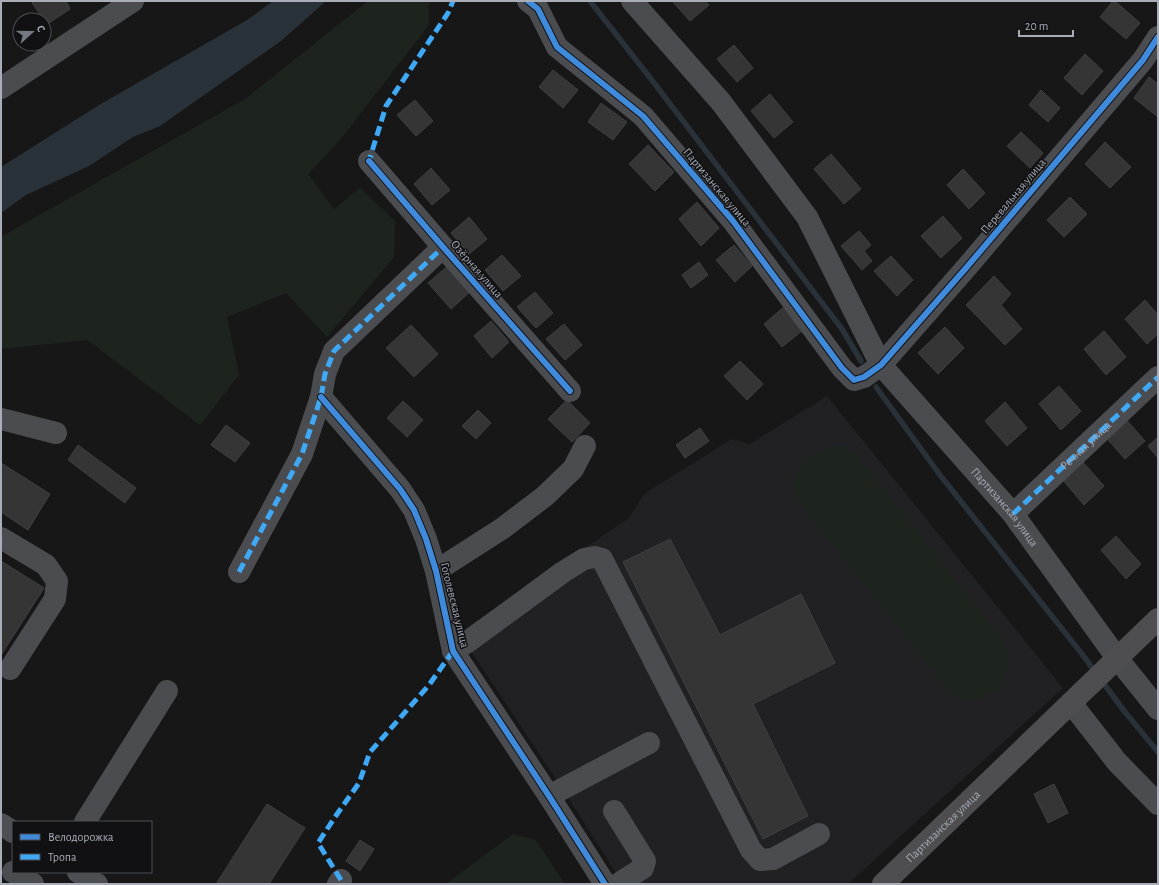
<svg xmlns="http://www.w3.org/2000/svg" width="1159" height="885" font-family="'Alegreya Sans',sans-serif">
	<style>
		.built { fill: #212123 }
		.green { fill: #1d241e }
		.water { fill: #2a3239 }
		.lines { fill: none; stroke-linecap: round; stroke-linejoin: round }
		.stream { stroke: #2a3239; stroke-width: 5.5 }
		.building { fill: #353536; stroke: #3f4043 }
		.minor { stroke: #4b4c50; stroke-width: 22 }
		.major { stroke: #4d4f52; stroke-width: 22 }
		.highway { stroke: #4e4e51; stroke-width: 22 }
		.quiet { stroke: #3fa9f5; stroke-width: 5; stroke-dasharray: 10 5; stroke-linecap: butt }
		.cycleway-casing { stroke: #111113; stroke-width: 8 }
		.cycleway { stroke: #408adc; stroke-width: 6 }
		.labels { text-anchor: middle; stroke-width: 3; stroke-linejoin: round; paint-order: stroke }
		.street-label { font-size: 12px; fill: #a8adb8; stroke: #111113 }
	</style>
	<rect width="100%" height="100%" fill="#171717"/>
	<path class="built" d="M 827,396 L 1063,688 L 848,884 L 623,884 L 562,788 L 459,633 L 629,518 L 644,494 L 732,439 L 750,444 Z"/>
	<path class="green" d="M 368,1 L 429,1 L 429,25 L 340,140 L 308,174 L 334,209 L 360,188 L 395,221 L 394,257 L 327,337 L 286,293 L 227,317 L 239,375 L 200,425 L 87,340 L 1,349 L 1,237 L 18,227 L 245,99 Z
		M 839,445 L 854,452 L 1006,644 L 1009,660 L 1005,678 L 995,691 L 979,698 L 965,699 L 951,694 L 798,501 L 794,487 L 797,472 L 809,457 L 825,448 Z
		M 513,834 L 536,840 L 565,884 L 446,884 Z"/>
	<path class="water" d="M 273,1 L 326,1 L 281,41 L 160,126 L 133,137 L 89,166 L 26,195 L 1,213 L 1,167 L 99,105 L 247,20 Z"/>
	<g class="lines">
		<path class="stream" d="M 590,1 L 651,79 L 842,329 L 861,361
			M 876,387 L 940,475 L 1082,654 L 1096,673
			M 1101,680 L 1125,712 L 1158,752"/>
	</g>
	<path class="building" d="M 36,1 L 66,1 L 70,9 L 46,25 L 44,20 L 32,3 Z
		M 672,1 L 705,1 L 709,5 L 690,21 Z
		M 1113,1 L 1115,1 L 1140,23 L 1126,39 L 1100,17 Z
		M 734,45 L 753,68 L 737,82 L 717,59 Z
		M 1085,54 L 1103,71 L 1082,95 L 1064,78 Z
		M 553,70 L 578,90 L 563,108 L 539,87 Z
		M 1149,77 L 1158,84 L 1158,117 L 1134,98 Z
		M 1041,90 L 1060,108 L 1048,122 L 1029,105 Z
		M 770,94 L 793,122 L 774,138 L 751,111 Z
		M 415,100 L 433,121 L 416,136 L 397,115 Z
		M 601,103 L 627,122 L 613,140 L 588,122 Z
		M 1021,132 L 1043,153 L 1030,168 L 1007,146 Z
		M 1105,142 L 1131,167 L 1110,188 L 1085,164 Z
		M 648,145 L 674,172 L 655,191 L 629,164 Z
		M 831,154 L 861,189 L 844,204 L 814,169 Z
		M 431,168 L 450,190 L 432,205 L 414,184 Z
		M 963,169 L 985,193 L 969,209 L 947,185 Z
		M 1070,197 L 1087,214 L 1064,237 L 1047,220 Z
		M 697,202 L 719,228 L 701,246 L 679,219 Z
		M 943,216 L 962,238 L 941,258 L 921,236 Z
		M 469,217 L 487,239 L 469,254 L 451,233 Z
		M 859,231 L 871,245 L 864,251 L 872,261 L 862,270 L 841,246 Z
		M 734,245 L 752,266 L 735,282 L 716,260 Z
		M 502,255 L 521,276 L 503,291 L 485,270 Z
		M 891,256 L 913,280 L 897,296 L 874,271 Z
		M 699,262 L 708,275 L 691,288 L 682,275 Z
		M 450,264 L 472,290 L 451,309 L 428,283 Z
		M 994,276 L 1011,294 L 1001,305 L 1022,329 L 1005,345 L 966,305 Z
		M 535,292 L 553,313 L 536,328 L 517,307 Z
		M 1145,300 L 1158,315 L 1158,334 L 1147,344 L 1125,319 Z
		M 784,307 L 803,330 L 782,347 L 764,324 Z
		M 491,321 L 509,342 L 492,358 L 474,336 Z
		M 564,324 L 582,345 L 565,360 L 546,339 Z
		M 411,325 L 438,354 L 414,377 L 386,348 Z
		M 945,327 L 964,348 L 938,374 L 918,353 Z
		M 1104,331 L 1126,357 L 1106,375 L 1084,349 Z
		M 740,361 L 763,384 L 747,400 L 724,376 Z
		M 1059,386 L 1081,411 L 1061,430 L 1039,404 Z
		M 567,400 L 590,423 L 572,442 L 548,419 Z
		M 403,401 L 423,420 L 407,437 L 387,418 Z
		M 1005,402 L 1027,428 L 1007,446 L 985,421 Z
		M 478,410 L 491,423 L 476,439 L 462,426 Z
		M 1123,416 L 1145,441 L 1125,459 L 1103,434 Z
		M 226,425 L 250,443 L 235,462 L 211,445 Z
		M 700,428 L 709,441 L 685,458 L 676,445 Z
		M 1158,437 L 1158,458 L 1148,446 Z
		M 78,445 L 136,488 L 125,503 L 68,460 Z
		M 1082,461 L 1104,486 L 1084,505 L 1062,479 Z
		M 1,463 L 50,494 L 28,530 L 1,512 Z
		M 1116,536 L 1141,564 L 1126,579 L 1101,550 Z
		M 670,539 L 720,635 L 801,594 L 835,663 L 753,704 L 808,816 L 763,839 L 623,562 Z
		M 1,561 L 44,588 L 1,655 Z
		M 1054,784 L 1068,813 L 1048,823 L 1034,794 Z
		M 267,804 L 305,828 L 269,884 L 216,884 Z
		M 360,840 L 374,849 L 360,871 L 346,861 Z"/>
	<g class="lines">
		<g class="minor">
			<path d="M 528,1 L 538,9 L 557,47 L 643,116 L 733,221 L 842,368 L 854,380 L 864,377 L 881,365 L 966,268 L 1143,60 L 1158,37"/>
			<path id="s1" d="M 632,1 L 721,102 L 807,217 L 881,365 L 1013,514 L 1117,658 L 1158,709"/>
			<path d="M 1,88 L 133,1"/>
			<path d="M 369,161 L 443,247 L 570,391"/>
			<path d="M 321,397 L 400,489 L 414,510 L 426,539 L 436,571 L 453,651 L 549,796 L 605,884"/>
			<path d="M 1,419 L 56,433"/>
			<path id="s2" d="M 1013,514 L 1158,377"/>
			<path d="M 1,538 L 46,565 L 57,581 L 55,599 L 10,669"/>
			<path d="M 436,571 L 503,528 L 545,496 L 573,469 L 585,446"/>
			<path d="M 239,572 L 302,454 L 321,397 L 325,374 L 334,351 L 443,247"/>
			<path d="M 453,651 L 466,643 L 563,572 L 584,559 L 595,557 L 602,559 L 751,850 L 760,860 L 773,859 L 819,834"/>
			<path d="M 1071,703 L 1117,762 L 1158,804"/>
			<path d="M 549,796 L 649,743"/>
			<path d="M 614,811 L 645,861 L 643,868 L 618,884"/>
			<path d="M 85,822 L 167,691"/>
			<path d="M 13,872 L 33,884"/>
			<path d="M 338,884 L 341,880"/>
		</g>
		<path class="major" d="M 1,824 L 13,832
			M 78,872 L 97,884"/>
		<path class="highway" id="s3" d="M 883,884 L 1158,619"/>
		<path class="quiet" d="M 372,163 L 369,161 L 386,106 L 448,13 L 453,1
			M 1013,514 L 1158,377
			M 239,572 L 302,454 L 321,397 L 325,374 L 334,351 L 443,247
			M 341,880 L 318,843 L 335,817 L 359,783 L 370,752 L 429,685 L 453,651"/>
		<g class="cycleway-casing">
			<path id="cycleway" d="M 528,1 L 538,9 L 557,47 L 643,116 L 733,221 L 842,368 L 854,380 L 864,377 L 881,365 L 966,268 L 1143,60 L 1158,37
				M 369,161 L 443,247 L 570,391
				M 321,397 L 400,489 L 414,510 L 426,539 L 436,571 L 453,651 L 549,796 L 605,884"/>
		</g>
		<use href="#cycleway" class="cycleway"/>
	</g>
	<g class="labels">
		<g class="street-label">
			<text transform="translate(717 187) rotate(50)" y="4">Партизанская улица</text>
			<text transform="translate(1013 196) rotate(-50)" y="4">Перевальная улица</text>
			<text transform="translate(477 269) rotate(49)" y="4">Озёрная улица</text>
			<text dy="4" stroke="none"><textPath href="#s2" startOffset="100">Речная улица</textPath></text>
			<text dy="4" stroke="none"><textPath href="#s1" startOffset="632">Партизанская улица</textPath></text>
			<text transform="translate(455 605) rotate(76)" y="4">Гоголевская улица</text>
			<text dy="4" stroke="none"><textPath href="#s3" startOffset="83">Партизанская улица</textPath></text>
		</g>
	</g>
	<rect width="1159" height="885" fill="none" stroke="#a8adb8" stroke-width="4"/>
	<rect x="12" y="821" width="140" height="52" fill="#111113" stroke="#4d4f55"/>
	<rect x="20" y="834" width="20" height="6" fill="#408adc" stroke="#4d4f55"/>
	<text x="48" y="841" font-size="12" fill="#a8adb8">Велодорожка</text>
	<rect x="20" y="854" width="20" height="6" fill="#3fa9f5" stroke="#4d4f55"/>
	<text x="48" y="861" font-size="12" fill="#a8adb8">Тропа</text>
	<g transform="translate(32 32) rotate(69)"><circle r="19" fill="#111113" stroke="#4d4f55"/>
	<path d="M0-3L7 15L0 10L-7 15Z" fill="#757880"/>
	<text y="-6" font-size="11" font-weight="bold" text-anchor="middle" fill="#a8adb8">С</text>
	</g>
	<path d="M1019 30v6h54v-6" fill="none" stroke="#a8adb8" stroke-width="2"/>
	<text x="1025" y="30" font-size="12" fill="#a8adb8" stroke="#111113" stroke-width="3" paint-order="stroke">20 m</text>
</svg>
